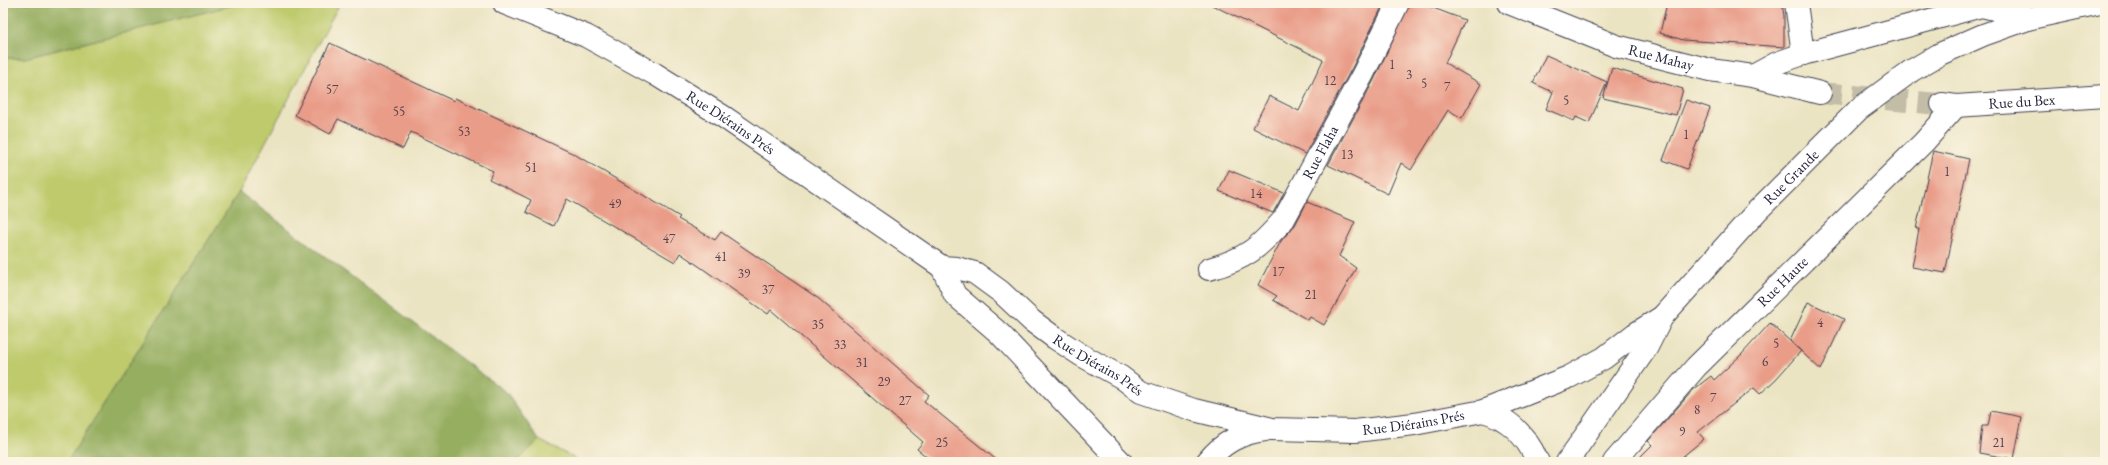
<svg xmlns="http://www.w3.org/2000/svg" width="2108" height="465" font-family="'EB Garamond',serif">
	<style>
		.green { fill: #beca6c; stroke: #707654 }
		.forest { fill: #96ae60; stroke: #5c684e }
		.building { fill: #e99d89 }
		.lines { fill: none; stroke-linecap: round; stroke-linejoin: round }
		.minor-tunnel { stroke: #c3bda8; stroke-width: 22; stroke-dasharray: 22 11; stroke-linecap: butt }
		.minor-casing { stroke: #403f4f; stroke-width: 24 }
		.major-casing { stroke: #403f4f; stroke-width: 24 }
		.minor { stroke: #fff; stroke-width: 22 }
		.major { stroke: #fff; stroke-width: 22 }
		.labels { text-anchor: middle; stroke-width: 3; stroke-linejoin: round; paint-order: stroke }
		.number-label { font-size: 13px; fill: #54414e }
		.street-label { font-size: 15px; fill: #22223b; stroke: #fcf5e5 }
	</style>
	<rect width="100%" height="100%" fill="#fcf5e5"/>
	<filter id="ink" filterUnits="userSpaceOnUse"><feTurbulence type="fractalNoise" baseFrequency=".025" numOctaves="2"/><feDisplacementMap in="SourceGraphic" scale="8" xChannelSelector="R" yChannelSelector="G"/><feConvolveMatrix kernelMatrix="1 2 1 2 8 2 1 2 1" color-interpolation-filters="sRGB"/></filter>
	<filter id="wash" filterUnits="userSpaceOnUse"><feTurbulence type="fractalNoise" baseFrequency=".012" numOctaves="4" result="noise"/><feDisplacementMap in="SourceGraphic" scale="16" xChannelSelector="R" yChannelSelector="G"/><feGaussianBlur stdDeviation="0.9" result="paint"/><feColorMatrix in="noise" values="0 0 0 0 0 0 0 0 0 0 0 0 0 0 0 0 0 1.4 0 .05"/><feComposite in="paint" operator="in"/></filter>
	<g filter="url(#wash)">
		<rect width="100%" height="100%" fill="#ebe4c3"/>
		<path class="green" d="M 241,3 L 340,3 L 239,192 L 67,462 L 3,462 L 3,58 L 25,58 Z
			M 539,440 L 582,462 L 516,462 Z"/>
		<path class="forest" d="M 3,3 L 241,3 L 25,58 L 3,58 Z
			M 239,192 L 507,393 L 539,440 L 516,462 L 67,462 Z"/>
		<g id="blocks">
			<path class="building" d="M 1208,3 L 1384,3 L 1352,68 L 1305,154 L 1253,128 L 1269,96 L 1299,111 L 1323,60 Z
				M 1410,3 L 1420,3 L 1465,20 L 1445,63 L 1481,84 L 1462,118 L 1448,110 L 1411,170 L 1401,163 L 1388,194 L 1328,165 L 1374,80 Z
				M 1667,3 L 1782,3 L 1784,16 L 1784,47 L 1683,40 L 1660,33 Z
				M 330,43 L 454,101 L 455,98 L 574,154 L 680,217 L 678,219 L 715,240 L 721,232 L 819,299 L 929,395 L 924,401 L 999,462 L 933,462 L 917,449 L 923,442 L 771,310 L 768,314 L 680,253 L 675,262 L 567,199 L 554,226 L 526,212 L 531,200 L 489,179 L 493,171 L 411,132 L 403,149 L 338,119 L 330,134 L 295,115 Z
				M 1546,55 L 1607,82 L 1589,123 L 1576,117 L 1574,121 L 1546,109 L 1553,92 L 1533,83 Z
				M 1612,68 L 1683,89 L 1676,115 L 1603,98 Z
				M 1686,100 L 1710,108 L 1687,169 L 1663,160 Z
				M 1933,151 L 1969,159 L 1945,273 L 1912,267 L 1919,229 L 1916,229 Z
				M 1229,170 L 1284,193 L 1273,213 L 1219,191 Z
				M 1307,202 L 1355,222 L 1339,256 L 1356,268 L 1324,325 L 1310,317 L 1308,320 L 1273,300 L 1277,296 L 1258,285 L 1281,241 L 1295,225 Z
				M 1808,302 L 1844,319 L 1821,370 L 1790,341 Z
				M 1770,323 L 1801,351 L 1776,379 L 1760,394 L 1754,388 L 1698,432 L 1704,439 L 1676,462 L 1635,462 L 1652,445 L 1648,441 L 1693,390 L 1711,376 L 1714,380 L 1742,354 Z
				M 1991,411 L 2022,417 L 2014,459 L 1979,453 L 1982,426 L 1988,426 Z"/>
		</g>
	</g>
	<g filter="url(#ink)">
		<use href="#blocks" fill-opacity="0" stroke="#403f4f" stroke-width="1"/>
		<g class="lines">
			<path class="minor-tunnel" d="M 1820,93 L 1939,104"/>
			<g class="minor-casing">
				<g id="minor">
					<path id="s1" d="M 1509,3 L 1616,46 L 1710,70 L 1753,76 L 1820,93"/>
					<path d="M 1796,3 L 1803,54"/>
					<path d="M 1753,76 L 1777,63 L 1803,54 L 1982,6 L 2031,18"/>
					<path id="s2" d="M 1942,104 L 1956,106 L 2105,96"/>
					<path id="s3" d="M 1209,269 C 1246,259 1259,248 1284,219 L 1363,74 L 1398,3"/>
					<path id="s4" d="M 1567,462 L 1647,347 L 1662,317 L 1757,211 L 1859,109 L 1911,71 L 1940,54 L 1983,35 L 2031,18 L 2100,3"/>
					<path id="s5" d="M 1614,462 L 1696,367 L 1924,142 L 1956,106"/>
				</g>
			</g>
			<g class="major-casing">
				<g id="major">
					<path id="s6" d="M 504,3 L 586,36 L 655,74 L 724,117 L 942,267 L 957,268 L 975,273 L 1001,292 L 1032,321 L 1055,338 L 1081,355 L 1121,377 L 1141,392 L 1194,410 L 1272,429 L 1355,431 L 1414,424 L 1483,411 L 1569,377 L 1604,358 L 1635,334 L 1662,317"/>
					<path d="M 942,267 L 955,295 L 999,333 L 1121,462"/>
					<path d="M 1483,411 C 1510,418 1527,437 1538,462"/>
					<path d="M 1207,462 C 1223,442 1241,433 1265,430"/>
				</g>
			</g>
			<use href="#minor" class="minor"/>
			<use href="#major" class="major"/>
		</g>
	</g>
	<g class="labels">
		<g class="number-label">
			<text x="1392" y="69">1</text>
			<text x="1409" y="79">3</text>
			<text x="1330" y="85">12</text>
			<text x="1424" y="88">5</text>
			<text x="1447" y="91">7</text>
			<text x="332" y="94">57</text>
			<text x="1566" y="105">5</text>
			<text x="399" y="116">55</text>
			<text x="464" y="136">53</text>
			<text x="1686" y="139">1</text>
			<text x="1347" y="159">13</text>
			<text x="531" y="172">51</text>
			<text x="1947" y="176">1</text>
			<text x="1256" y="198">14</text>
			<text x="615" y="208">49</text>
			<text x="669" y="243">47</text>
			<text x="721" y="261">41</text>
			<text x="1278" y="276">17</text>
			<text x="744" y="278">39</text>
			<text x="768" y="294">37</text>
			<text x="1311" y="299">21</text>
			<text x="1820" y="327">4</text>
			<text x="818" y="329">35</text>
			<text x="1776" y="348">5</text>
			<text x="840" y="349">33</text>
			<text x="1765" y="366">6</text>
			<text x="862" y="367">31</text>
			<text x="884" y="386">29</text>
			<text x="1713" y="402">7</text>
			<text x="905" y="405">27</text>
			<text x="1697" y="414">8</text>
			<text x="1682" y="436">9</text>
			<text x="942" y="447">25</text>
			<text x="1999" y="447">21</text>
		</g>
		<g class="street-label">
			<text dy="5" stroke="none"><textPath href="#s1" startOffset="162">Rue Mahay</textPath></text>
			<text dy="5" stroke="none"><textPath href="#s2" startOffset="80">Rue du Bex</textPath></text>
			<text dy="5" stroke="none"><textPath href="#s6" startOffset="257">Rue Diérains Prés</textPath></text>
			<text dy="5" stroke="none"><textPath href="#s3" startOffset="168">Rue Flaha</textPath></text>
			<text dy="5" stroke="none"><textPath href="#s4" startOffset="364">Rue Grande</textPath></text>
			<text dy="5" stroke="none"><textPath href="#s5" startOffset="247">Rue Haute</textPath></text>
			<text dy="5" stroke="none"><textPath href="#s6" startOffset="701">Rue Diérains Prés</textPath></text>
			<text dy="5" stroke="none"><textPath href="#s6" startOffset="1030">Rue Diérains Prés</textPath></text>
		</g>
	</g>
	<rect width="2108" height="465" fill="none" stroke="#fcf5e5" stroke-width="16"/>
</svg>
